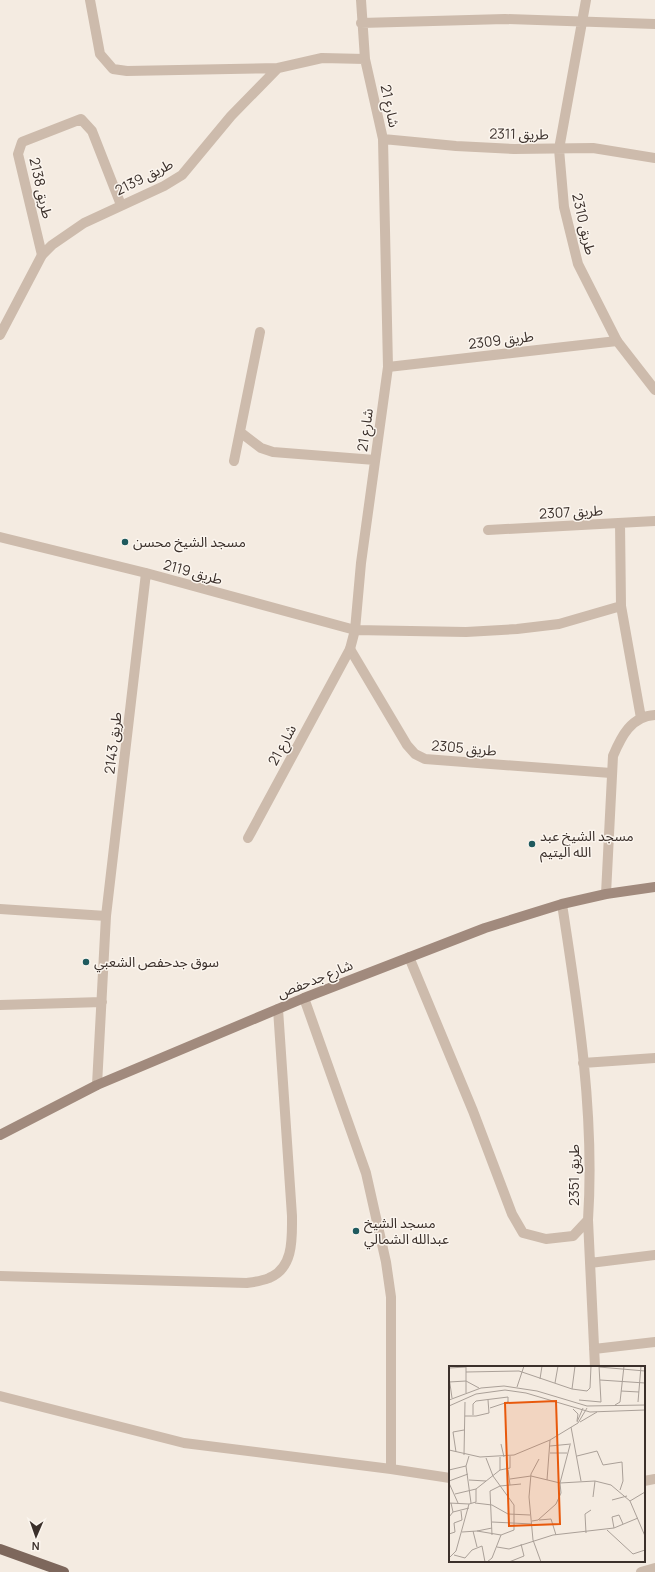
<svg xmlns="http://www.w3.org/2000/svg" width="655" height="1572" font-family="Manrope,'Noto Sans Arabic',sans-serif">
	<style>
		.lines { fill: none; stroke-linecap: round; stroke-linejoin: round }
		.lane { stroke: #cdbbac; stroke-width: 10 }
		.street { stroke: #cdbbac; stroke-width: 10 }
		.secondary { stroke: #a18a7d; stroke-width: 10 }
		.primary { stroke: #7d675c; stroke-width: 10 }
		.poi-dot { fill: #1f5a5e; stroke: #fbf5ee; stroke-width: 1.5 }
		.labels { text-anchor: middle; stroke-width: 3; stroke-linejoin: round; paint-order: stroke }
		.street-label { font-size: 14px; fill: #3b302b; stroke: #fbf5ee }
		.poi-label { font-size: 14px; fill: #3b302b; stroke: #fbf5ee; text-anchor: start }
		.inset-road { fill: none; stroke: #aaa098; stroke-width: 1 }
		.view { fill: #e8590c; fill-opacity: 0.15; stroke: #e8590c; stroke-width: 2 }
		.inset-edge { fill: none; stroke: #3b302b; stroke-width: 2 }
	</style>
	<rect width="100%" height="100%" fill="#f4ebe1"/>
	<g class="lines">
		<path class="lane" d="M 42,255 L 18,154 L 22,142 L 81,119 L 92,131 L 121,205
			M 388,367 L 617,341
			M 350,649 L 407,745 L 415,754 L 425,759 L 611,773
			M 409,957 L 473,1111 L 512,1214 L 523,1233 L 546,1239 L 573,1236 L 588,1220 C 595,1115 578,1007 562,904
			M 304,998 L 366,1173 L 386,1262 L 391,1297 L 391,1469
			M 583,1063 L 655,1058
			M 588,1220 L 595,1367
			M 590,1263 L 655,1255
			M 0,1276 L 247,1283 C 254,1282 262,1281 269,1278 C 294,1268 292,1238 292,1216 L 278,1009
			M 594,1349 L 655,1342
			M 0,1396 L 184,1443 L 391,1469 L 450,1478
			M 644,1481 L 655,1479"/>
		<path class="street" d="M 90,0 L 100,54 L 113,69 L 127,71 L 278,68
			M 586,0 L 559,149 L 564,207 L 578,264 L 617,341 L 655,390
			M 361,23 L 505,19 L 655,24
			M 383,139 L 456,146 L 514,149 L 593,148 L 655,158
			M 0,335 L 42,255 L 52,245 L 84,223 L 164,186 L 182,175 L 231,116 L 278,68 L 322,58 L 365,59
			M 240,432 L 261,448 L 273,452 L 375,460
			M 234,461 L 260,332
			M 620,523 L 621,606 L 641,718
			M 488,530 L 655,521
			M 0,537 L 146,573 L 355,630 L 466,632 L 517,629 L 559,624 L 621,606
			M 248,838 L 350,649 L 355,630 L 361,563 L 388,367 L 383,139 L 365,59 L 361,0
			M 606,894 L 613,756 C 621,737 631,716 655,715
			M 0,909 L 106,916
			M 0,1005 L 102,1002
			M 97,1085 L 106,916 L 146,573
			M 641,1572 L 655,1568"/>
		<path class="secondary" d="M 0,1135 L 97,1085 L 304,998 L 485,928 L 562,904 L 606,894 L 655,887"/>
		<path class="primary" d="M 0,1549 L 64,1572"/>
	</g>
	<g class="poi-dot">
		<circle cx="125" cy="542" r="4"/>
		<circle cx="532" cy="844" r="4"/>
		<circle cx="86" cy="962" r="4"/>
		<circle cx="356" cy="1231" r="4"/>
	</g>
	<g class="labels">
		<g class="street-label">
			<text transform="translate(390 106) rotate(78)" y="5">شارع 21</text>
			<text transform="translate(519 134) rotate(1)" y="5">طريق 2311</text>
			<text transform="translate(144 177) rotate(-27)" y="5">طريق 2139</text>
			<text transform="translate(41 188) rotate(77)" y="5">طريق 2138</text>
			<text transform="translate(584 224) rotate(77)" y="5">طريق 2310</text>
			<text transform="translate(501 340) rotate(-7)" y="5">طريق 2309</text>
			<text transform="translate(365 430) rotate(-82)" y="5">شارع 21</text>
			<text transform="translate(571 512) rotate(-3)" y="5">طريق 2307</text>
			<text transform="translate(193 572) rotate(15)" y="5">طريق 2119</text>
			<text transform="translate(113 743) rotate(-83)" y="5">طريق 2143</text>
			<text transform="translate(282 745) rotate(-62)" y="5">شارع 21</text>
			<text transform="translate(464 748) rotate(5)" y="5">طريق 2305</text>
			<text transform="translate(315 979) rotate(-22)" y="5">شارع جدحفص</text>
			<text transform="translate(574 1175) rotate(-90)" y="5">طريق 2351</text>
		</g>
		<g class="poi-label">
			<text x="133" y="547">مسجد الشيخ محسن</text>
			<text x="540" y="841">مسجد الشيخ عبد<tspan x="540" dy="16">الله اليتيم</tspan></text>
			<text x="94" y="967">سوق جدحفص الشعبي</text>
			<text x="364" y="1228">مسجد الشيخ<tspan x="364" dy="16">عبدالله الشمالي</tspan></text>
		</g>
	</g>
	<g transform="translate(449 1366)">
		<rect width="196" height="196" fill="#f4ebe1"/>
		<path class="inset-road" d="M 17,0 L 17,27M 150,1 L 196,5M 0,2 L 17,1M 17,6 L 70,5 L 123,23 L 138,25 L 141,22 L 142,0M 0,11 L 3,32M 91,13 L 93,0M 151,14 L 196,17M 17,15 L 30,22M 0,16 L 17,15M 106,17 L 109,0M 68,21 L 75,0M 123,23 L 126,0M 172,25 L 190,26M 0,34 L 32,22 L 55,20 L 88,25 L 138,40 L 196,39M 130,34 L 152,36 L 150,0M 189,36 L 192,0M 166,39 L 171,36 L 175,0M 0,40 L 27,28 L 56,24 L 77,27 L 141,46 L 196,44M 124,43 L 129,48 L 128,55M 24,49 L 24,38 L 27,35 L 59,31 L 59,36 L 41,42M 16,50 L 27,50 L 40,47 L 39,34M 128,56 L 134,42M 131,56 L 148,46M 122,61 L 132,115M 52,78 L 55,91M 101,80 L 122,78M 0,84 L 31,91 L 65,89 L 101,74 L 129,57 L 138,42M 7,86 L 4,66 L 15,64M 101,87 L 118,87M 15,89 L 16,36M 128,90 L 148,85 L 154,99 L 173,96 L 174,115 L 171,124M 90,93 L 82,108 L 80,131 L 84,174 L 92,196M 17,100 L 22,137M 0,104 L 17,100 L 20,90M 51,104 L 61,102 L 61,90M 59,104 L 61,119M 61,113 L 82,110 L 111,117 L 146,115 L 162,119 L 181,135 L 196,170M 20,114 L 37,115M 98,114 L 101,74M 0,115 L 19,108M 0,117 L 9,137M 6,128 L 27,123M 144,131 L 146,115M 163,134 L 178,130M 181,135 L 196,126M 0,137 L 20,138M 26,137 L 43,139 L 59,148 L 81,149M 4,146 L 20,142M 0,151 L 4,146 L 2,137M 90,154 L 102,153 L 107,169M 83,155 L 89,154 L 107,138 L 112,127 L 111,117 L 121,79M 43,156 L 83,158M 165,162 L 163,151 L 170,149 L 174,158M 158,164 L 184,188 L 196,184M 24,165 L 28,181M 28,165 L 43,162M 13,166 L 28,165 L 52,169 L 65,164 L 65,139 L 44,110 L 37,92M 137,167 L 136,148 L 142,144M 0,168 L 6,166 L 5,157 L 13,154 L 12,145M 43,169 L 41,125 L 51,120 L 72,118M 48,181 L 60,183 L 104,169 L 165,162 L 189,152M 5,189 L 16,192 L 23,184 L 33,180 L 36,196M 0,192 L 7,185 L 20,138 L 27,136 L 27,123 L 51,104 L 51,91M 38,196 L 43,192 L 52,169M 60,196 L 75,190 L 72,178"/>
		<path class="view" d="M 107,35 L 111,158 L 60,160 L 56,37 Z"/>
		<rect width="196" height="196" class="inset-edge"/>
	</g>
	<g transform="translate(36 1536) rotate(182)" stroke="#fbf5ee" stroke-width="3" paint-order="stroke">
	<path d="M0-3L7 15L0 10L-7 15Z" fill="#3b302b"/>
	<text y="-6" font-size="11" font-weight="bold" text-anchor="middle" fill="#3b302b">N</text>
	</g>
</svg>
